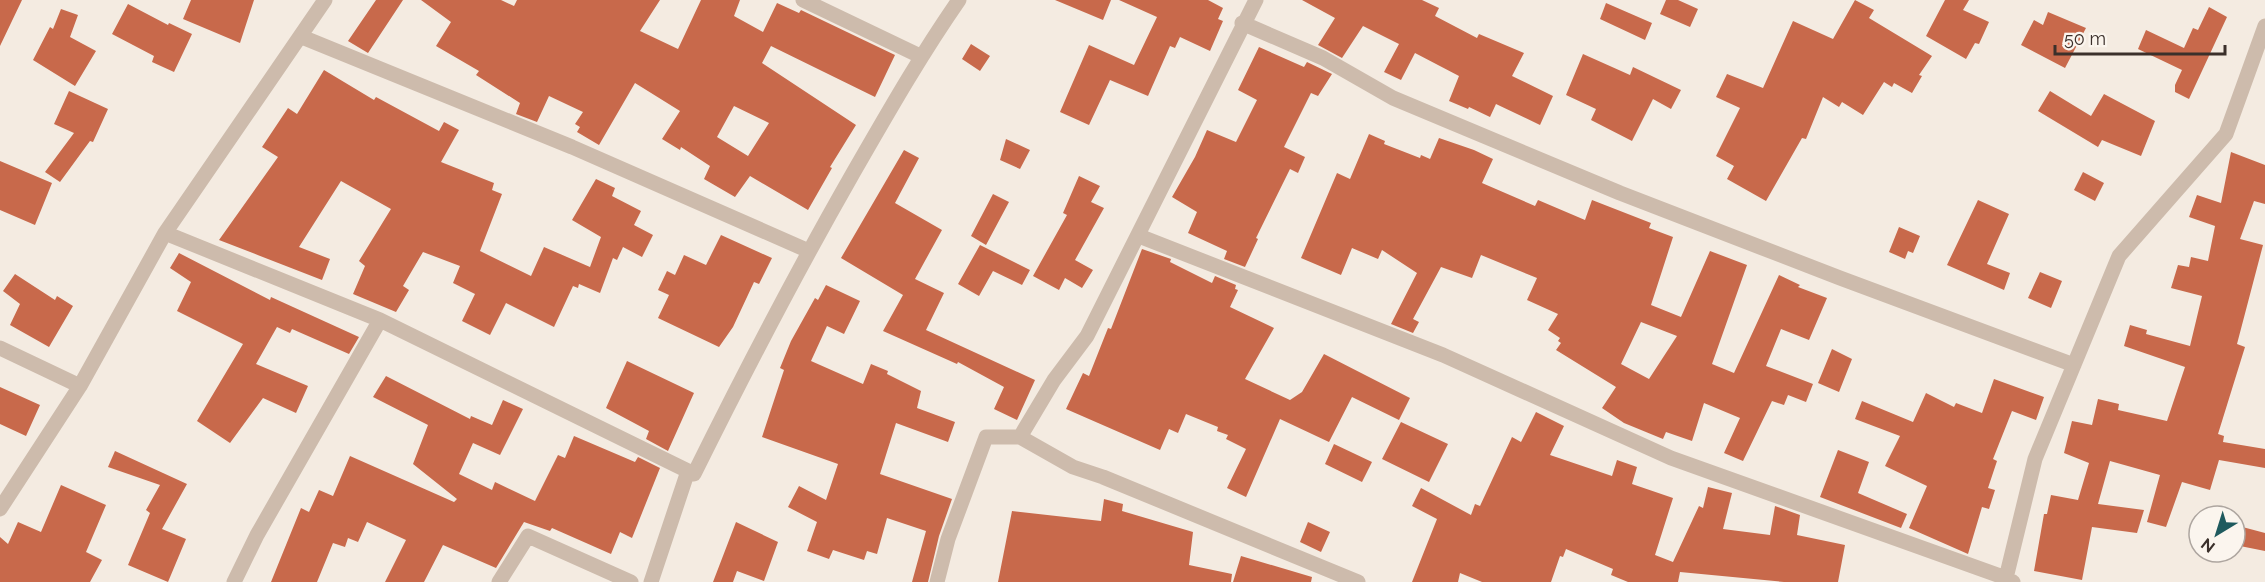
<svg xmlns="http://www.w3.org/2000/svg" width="2265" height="582" font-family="Raleway,sans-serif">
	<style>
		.building { fill: #c8694b; fill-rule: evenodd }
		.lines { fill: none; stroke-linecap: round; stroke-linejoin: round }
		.minor { stroke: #cdbbac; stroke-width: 15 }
	</style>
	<rect width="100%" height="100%" fill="#f4ebe1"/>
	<path class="building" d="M 0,0 L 22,0 L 0,46 Z
		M 191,0 L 254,0 L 240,43 L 183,19 Z
		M 376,0 L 403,0 L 368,53 L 348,41 Z
		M 421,0 L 501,0 L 514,6 L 517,0 L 660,0 L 640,31 L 678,49 L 701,0 L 740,0 L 734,16 L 763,32 L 777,3 L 799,13 L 801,10 L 895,55 L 875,97 L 771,46 L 762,63 L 856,125 L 830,167 L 832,168 L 808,210 L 750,176 L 735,197 L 704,179 L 710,166 L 681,147 L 680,150 L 662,139 L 680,111 L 635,83 L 599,145 L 577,132 L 580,127 L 575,124 L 583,112 L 549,96 L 537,122 L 516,114 L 520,103 L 476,75 L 479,71 L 436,46 L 451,22 ZM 734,106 L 769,123 L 748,156 L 717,137 Z
		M 1055,0 L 1111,0 L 1103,20 Z
		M 1119,0 L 1208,0 L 1223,8 L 1218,19 L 1223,21 L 1210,51 L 1180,37 L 1175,48 L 1170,46 L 1148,96 L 1110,80 L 1089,125 L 1060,112 L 1089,45 L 1134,65 L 1157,17 Z
		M 1302,0 L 1422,0 L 1439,8 L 1435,16 L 1477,38 L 1479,34 L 1524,53 L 1512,76 L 1553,96 L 1540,125 L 1496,104 L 1490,117 L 1469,107 L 1468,109 L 1449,101 L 1459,76 L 1415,53 L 1401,80 L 1384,72 L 1399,44 L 1363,26 L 1342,58 L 1318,45 L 1335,18 Z
		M 1666,0 L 1678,0 L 1698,9 L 1690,27 L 1660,14 Z
		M 1855,0 L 1874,10 L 1869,18 L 1932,56 L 1919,75 L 1922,76 L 1912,93 L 1894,83 L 1892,87 L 1884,82 L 1863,115 L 1842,102 L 1839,107 L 1823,97 L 1806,139 L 1802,138 L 1766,201 L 1727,179 L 1734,166 L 1716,156 L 1740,108 L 1716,97 L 1727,74 L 1763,88 L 1793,21 L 1833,39 Z
		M 1945,0 L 1969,0 L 1963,10 L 1989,22 L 1979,44 L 1975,43 L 1966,59 L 1926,36 Z
		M 1606,3 L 1652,23 L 1645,40 L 1600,19 Z
		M 128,4 L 168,25 L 169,23 L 192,34 L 174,72 L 152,62 L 154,56 L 112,34 Z
		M 2209,7 L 2227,17 L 2189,99 L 2175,92 L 2175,85 L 2182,70 L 2138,49 L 2146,30 L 2184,48 L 2193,28 L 2198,30 Z
		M 61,9 L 78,15 L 70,37 L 96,51 L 75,86 L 33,60 L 50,27 L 53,29 Z
		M 2048,12 L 2086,28 L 2065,68 L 2021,45 L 2034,20 L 2043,25 Z
		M 971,44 L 990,56 L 980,71 L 962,59 Z
		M 1259,47 L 1304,67 L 1307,62 L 1332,74 L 1318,96 L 1311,93 L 1284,147 L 1305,157 L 1298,173 L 1290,169 L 1256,238 L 1258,239 L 1245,267 L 1224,259 L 1227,251 L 1188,233 L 1197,212 L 1172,197 L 1195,157 L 1207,130 L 1236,142 L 1257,100 L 1238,90 Z
		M 1583,54 L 1630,75 L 1633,67 L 1681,90 L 1671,109 L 1653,99 L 1632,141 L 1591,120 L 1596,109 L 1566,95 Z
		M 324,70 L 374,100 L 376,97 L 439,131 L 444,122 L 459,130 L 441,162 L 494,183 L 492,190 L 502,194 L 480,251 L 531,276 L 544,247 L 590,267 L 601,237 L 572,220 L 596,179 L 615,188 L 612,196 L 641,211 L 634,225 L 653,235 L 642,257 L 623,247 L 617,260 L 613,258 L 600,293 L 579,284 L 578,288 L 573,286 L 554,327 L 506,303 L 490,335 L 462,321 L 475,294 L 453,283 L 460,266 L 423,252 L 403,286 L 409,290 L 396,312 L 353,294 L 365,266 L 359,261 L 391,209 L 341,181 L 299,247 L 330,259 L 322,280 L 219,240 L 278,157 L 262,147 L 288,108 L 297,114 Z
		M 69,91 L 108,109 L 93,142 L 90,141 L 60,182 L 45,172 L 74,133 L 54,124 Z
		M 2050,91 L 2091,116 L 2104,94 L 2155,121 L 2141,156 L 2102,140 L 2098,147 L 2038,111 Z
		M 1369,134 L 1385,141 L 1384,144 L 1420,158 L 1421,155 L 1430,159 L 1439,138 L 1474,150 L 1493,159 L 1482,183 L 1535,206 L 1538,200 L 1585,220 L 1592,200 L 1651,223 L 1649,228 L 1673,237 L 1651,305 L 1681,317 L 1710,251 L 1747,265 L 1712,364 L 1734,373 L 1779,275 L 1800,285 L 1798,287 L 1827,298 L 1809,340 L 1781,329 L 1766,366 L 1813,384 L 1806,402 L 1788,395 L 1784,405 L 1772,401 L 1743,461 L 1724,453 L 1740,418 L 1704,403 L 1692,441 L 1666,432 L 1663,439 L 1624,423 L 1602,408 L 1616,387 L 1556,350 L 1561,343 L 1558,341 L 1560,338 L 1548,330 L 1558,314 L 1527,300 L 1537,278 L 1481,255 L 1472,278 L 1441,267 L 1413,319 L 1419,322 L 1413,333 L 1391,324 L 1417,273 L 1382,250 L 1378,259 L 1352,248 L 1341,275 L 1301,258 L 1337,173 L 1350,179 ZM 1641,322 L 1677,336 L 1649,379 L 1621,364 Z
		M 1006,139 L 1030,150 L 1020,169 L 1000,160 Z
		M 904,150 L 919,158 L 895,203 L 942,230 L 915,279 L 944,293 L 926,330 L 1035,380 L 1017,420 L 994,409 L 1004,387 L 958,362 L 957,364 L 883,331 L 903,295 L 841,258 Z
		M 2231,152 L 2265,165 L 2265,204 L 2254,201 L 2240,239 L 2263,245 L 2237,344 L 2245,347 L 2218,434 L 2224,436 L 2223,442 L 2265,449 L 2265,468 L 2219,460 L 2210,490 L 2182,482 L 2166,527 L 2147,522 L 2160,475 L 2110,461 L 2098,504 L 2144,510 L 2137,533 L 2092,527 L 2082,580 L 2034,571 L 2044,514 L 2047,514 L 2051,495 L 2078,500 L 2089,463 L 2064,453 L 2072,421 L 2092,425 L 2098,399 L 2119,404 L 2118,410 L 2167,421 L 2185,367 L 2124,346 L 2130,325 L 2147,330 L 2146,334 L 2190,346 L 2202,296 L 2171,288 L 2178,265 L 2189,267 L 2191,257 L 2208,261 L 2215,226 L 2189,217 L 2197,195 L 2221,203 Z
		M 0,161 L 52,183 L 35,225 L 0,210 Z
		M 2083,172 L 2104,183 L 2095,201 L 2074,190 Z
		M 1079,176 L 1100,186 L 1091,202 L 1104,208 L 1075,260 L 1093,270 L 1082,288 L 1065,278 L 1059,290 L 1033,276 L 1067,215 L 1063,213 Z
		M 993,194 L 1009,202 L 986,245 L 971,236 Z
		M 1978,200 L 2009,214 L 1987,264 L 2010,273 L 2004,290 L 1947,265 Z
		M 1899,227 L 1920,236 L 1913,253 L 1908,251 L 1905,259 L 1889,252 Z
		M 721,235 L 772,258 L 759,284 L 754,282 L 733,327 L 719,347 L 658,318 L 669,295 L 658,290 L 667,271 L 675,275 L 684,255 L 706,265 Z
		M 980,245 L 1030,270 L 1022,285 L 993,271 L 979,296 L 958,284 Z
		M 1142,249 L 1171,259 L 1170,262 L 1212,283 L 1215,276 L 1236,285 L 1235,289 L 1238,290 L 1230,307 L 1274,328 L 1245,379 L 1290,400 L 1302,392 L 1324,354 L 1410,398 L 1399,420 L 1352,397 L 1329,442 L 1280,419 L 1246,497 L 1227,488 L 1246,449 L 1226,439 L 1228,435 L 1217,431 L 1218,427 L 1186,414 L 1178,433 L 1169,429 L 1160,450 L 1066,409 L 1083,373 L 1089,376 L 1108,328 L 1111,329 Z
		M 179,253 L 270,300 L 271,297 L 359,337 L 349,354 L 292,329 L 290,333 L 277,327 L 256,364 L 308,386 L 296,413 L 263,398 L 230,443 L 197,421 L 243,344 L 177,311 L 191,282 L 170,268 Z
		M 2040,272 L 2062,281 L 2051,308 L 2028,298 Z
		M 15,274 L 55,300 L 57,296 L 73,306 L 49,347 L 10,325 L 20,304 L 3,291 Z
		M 826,285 L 860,301 L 844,334 L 827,326 L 811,361 L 863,384 L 871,364 L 888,371 L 887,374 L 921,391 L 917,408 L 955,422 L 948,442 L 896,423 L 880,474 L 952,499 L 939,536 L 928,582 L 912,582 L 926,531 L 887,518 L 877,554 L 867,551 L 864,560 L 833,550 L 829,559 L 807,551 L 817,522 L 788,507 L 799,486 L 826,500 L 838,464 L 762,437 L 784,370 L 780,368 L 791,341 L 815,298 L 818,300 Z
		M 1832,349 L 1852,359 L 1839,392 L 1818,383 Z
		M 627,361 L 694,393 L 668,451 L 646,439 L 649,431 L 606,408 Z
		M 386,376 L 470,419 L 471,416 L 492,425 L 503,400 L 523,409 L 500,455 L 473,443 L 459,474 L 492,490 L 495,482 L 535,501 L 558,455 L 565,458 L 574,436 L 635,462 L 638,457 L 660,468 L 632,538 L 620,532 L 611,554 L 552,528 L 550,531 L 524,522 L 496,568 L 443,545 L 424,582 L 385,582 L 406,540 L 367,522 L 358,542 L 348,538 L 345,547 L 333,543 L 317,582 L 271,582 L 301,508 L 309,512 L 319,490 L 333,496 L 350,456 L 454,502 L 457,499 L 413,464 L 428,425 L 373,397 Z
		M 1994,379 L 2044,397 L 2036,420 L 2012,411 L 1993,459 L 1997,461 L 1988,488 L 1995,490 L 1989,509 L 1982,507 L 1968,554 L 1909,528 L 1927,486 L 1885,466 L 1900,436 L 1855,419 L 1862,401 L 1913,422 L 1926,393 L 1954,407 L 1956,403 L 1982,413 Z
		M 0,387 L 40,405 L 26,436 L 0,424 Z
		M 1536,412 L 1564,426 L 1550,455 L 1612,476 L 1617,460 L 1637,467 L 1632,484 L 1673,498 L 1655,555 L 1673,562 L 1699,506 L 1703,508 L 1708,487 L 1732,493 L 1723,529 L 1770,535 L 1775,506 L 1800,515 L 1797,535 L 1845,545 L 1838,582 L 1784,582 L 1680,572 L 1678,582 L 1628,582 L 1611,575 L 1613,569 L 1566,549 L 1563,557 L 1560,556 L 1551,582 L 1482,582 L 1460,573 L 1458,582 L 1412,582 L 1437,519 L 1412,506 L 1421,488 L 1471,515 L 1475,504 L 1480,506 L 1512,437 L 1521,442 Z
		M 1401,422 L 1448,444 L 1429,482 L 1382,459 Z
		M 1334,444 L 1372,462 L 1362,482 L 1325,464 Z
		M 1838,450 L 1869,462 L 1858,493 L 1907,514 L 1901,528 L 1820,497 Z
		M 115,451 L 187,484 L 162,529 L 186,539 L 168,582 L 128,565 L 150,513 L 146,510 L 160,485 L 108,467 Z
		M 61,485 L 106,505 L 86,552 L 102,560 L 90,582 L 0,582 L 0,537 L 8,544 L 18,522 L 41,532 Z
		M 1104,499 L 1123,504 L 1122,511 L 1193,532 L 1189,565 L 1232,574 L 1231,582 L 998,582 L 1012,511 L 1101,521 Z
		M 736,522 L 778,542 L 764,581 L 737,571 L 733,582 L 713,582 Z
		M 1308,522 L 1330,532 L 1321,552 L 1300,542 Z
		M 2235,525 L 2265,533 L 2265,551 L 2235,545 Z
		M 1241,556 L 1312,577 L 1311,582 L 1233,582 Z"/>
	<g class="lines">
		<path class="minor" d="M 803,0 L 920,56
			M 1242,23 L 1323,58 L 1393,98 L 1620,193 L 1840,278 L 2074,365
			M 302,37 L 572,147 L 809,251
			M 165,233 L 380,320 L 688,471
			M 1139,236 L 1443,355 L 1671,458 L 2006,578
			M 0,348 L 80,386
			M 1020,437 L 1073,467 L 1103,477 L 1358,582
			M 0,509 L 80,386 L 165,233 L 325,0
			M 234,582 L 257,535 L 380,320
			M 499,582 L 528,536 L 631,582
			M 651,582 L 688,471 L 694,474 C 744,373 796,273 852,175 C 886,116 920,56 959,0
			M 937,582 L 948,539 L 986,437 L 1020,437 L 1054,380 L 1087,336 L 1256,0
			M 2013,582 L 2006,578 L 2035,459 L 2119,256 L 2226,134 L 2265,26"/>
	</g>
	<g transform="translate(2217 534) rotate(218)"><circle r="28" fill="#fbf5ee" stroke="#aea6a0" stroke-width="1.5"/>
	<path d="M0-4.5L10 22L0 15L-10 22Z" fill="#1f5a5e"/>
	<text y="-9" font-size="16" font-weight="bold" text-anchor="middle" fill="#3b302b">N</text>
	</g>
	<path d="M2055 45v9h170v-9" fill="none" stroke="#3b302b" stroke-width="3"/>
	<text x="2064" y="45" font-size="18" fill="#3b302b" stroke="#fbf5ee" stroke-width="4.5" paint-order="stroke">50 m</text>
</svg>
